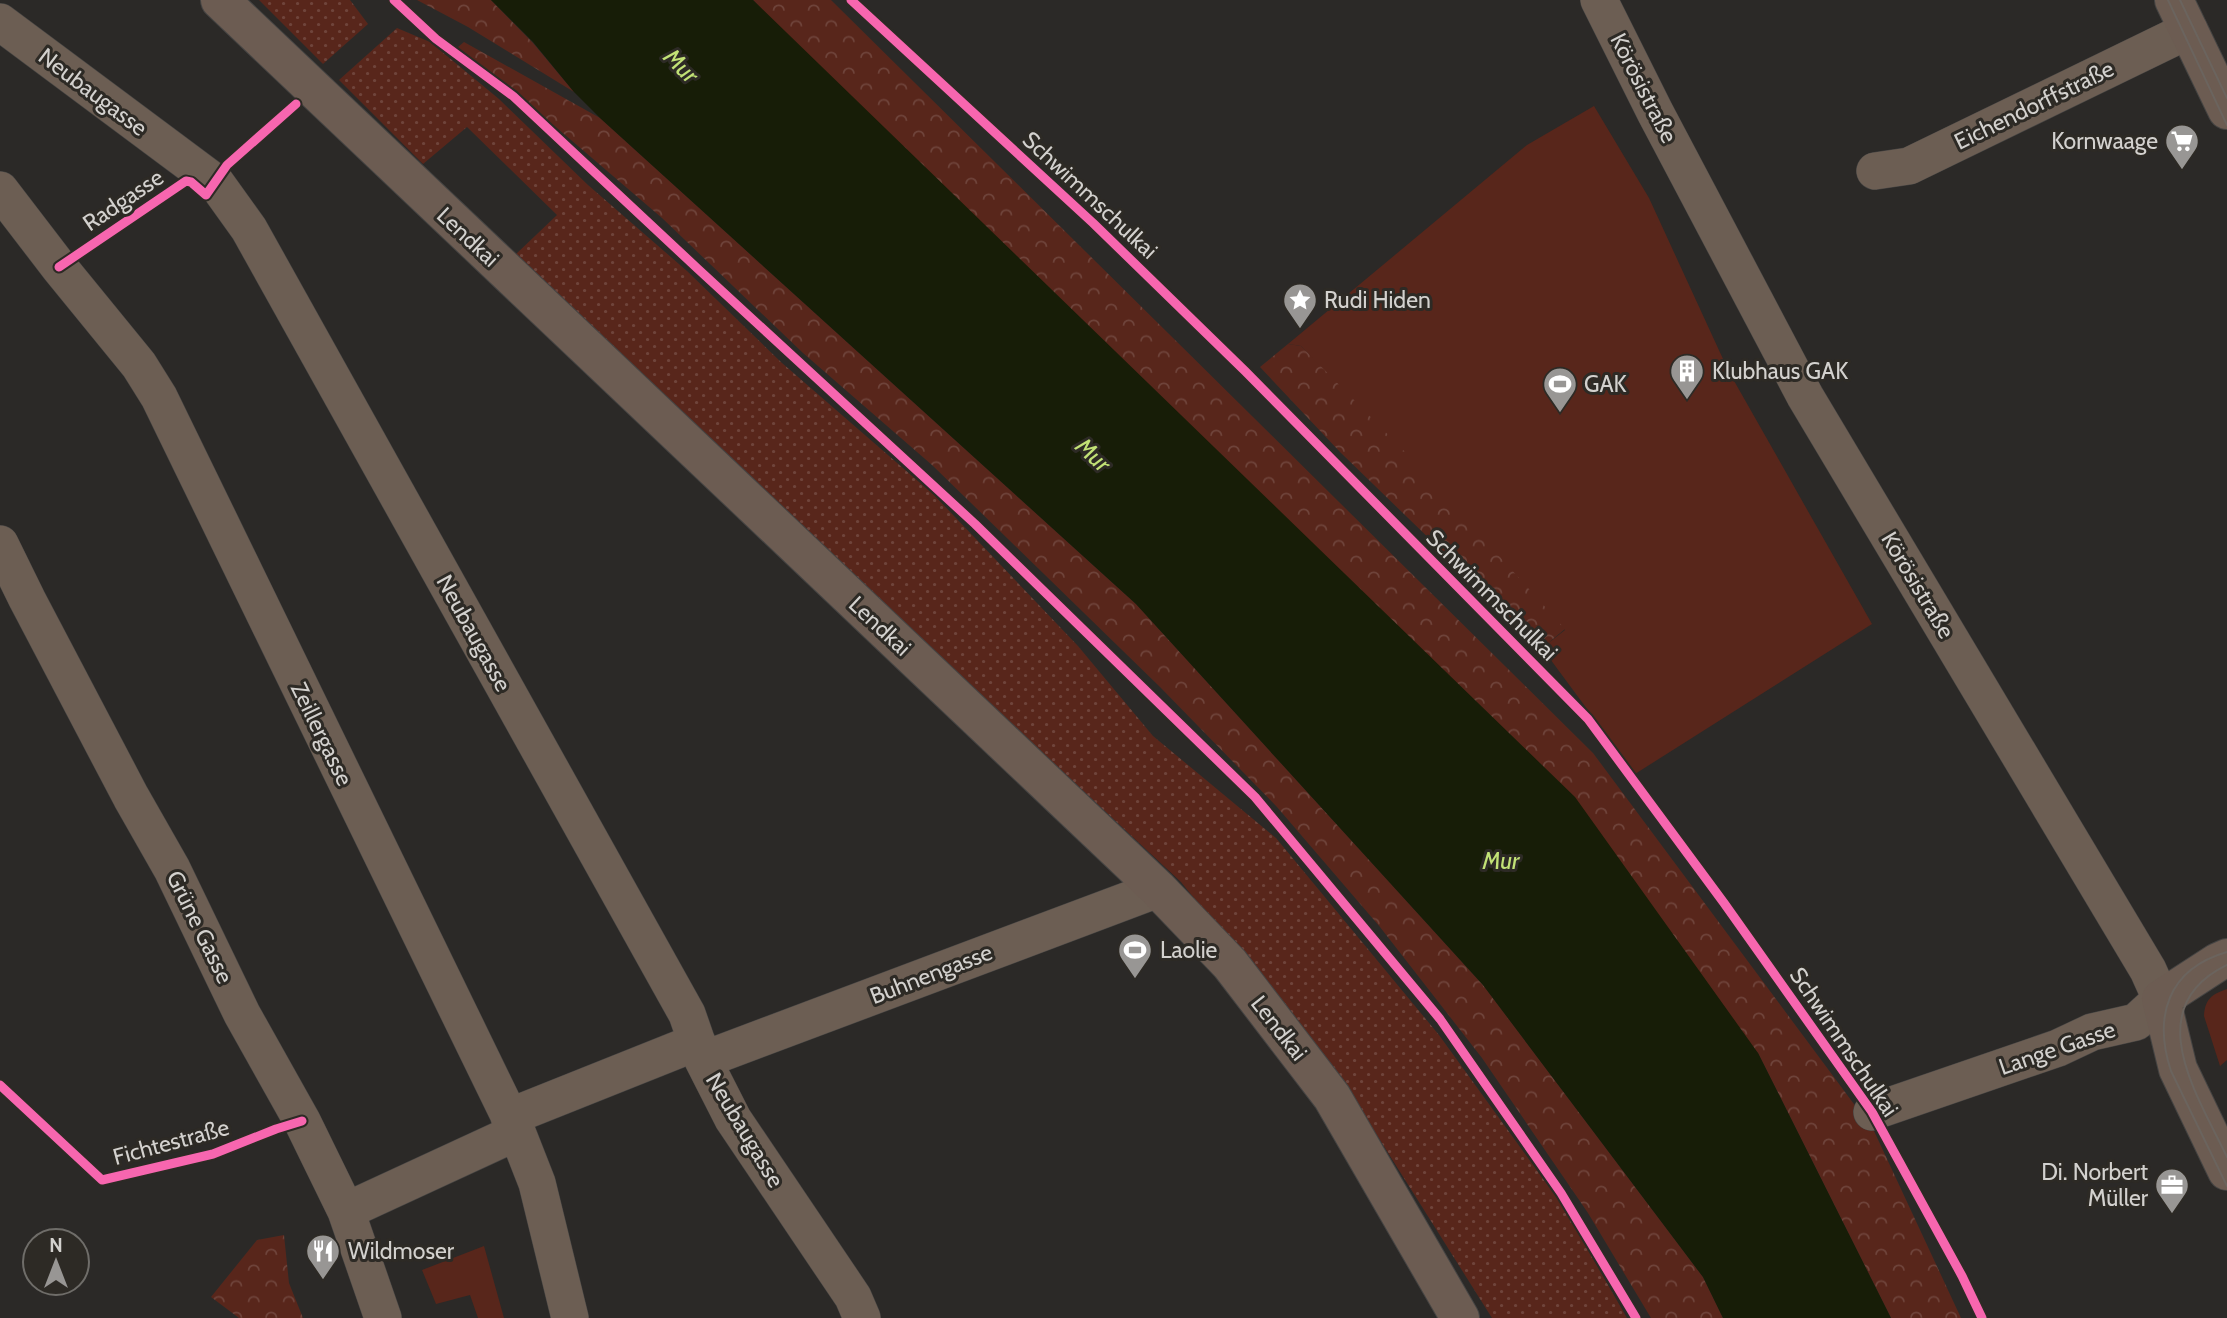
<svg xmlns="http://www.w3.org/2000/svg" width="2227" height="1318" font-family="Cabin,sans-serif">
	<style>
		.grass { fill: #58261b }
		.forest { fill: url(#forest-crowns) }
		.garden { fill: url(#garden-dots) }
		.water { fill: #171d07 }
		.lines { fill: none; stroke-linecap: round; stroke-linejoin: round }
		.minor-casing { stroke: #454443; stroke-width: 38 }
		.major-casing { stroke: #454443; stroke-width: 40 }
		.minor { stroke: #6c5e53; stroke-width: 37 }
		.major { stroke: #6c5c52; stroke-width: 38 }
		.tram { stroke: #6b645e; stroke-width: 2 }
		.cycleway-casing { stroke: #2d2a25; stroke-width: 13 }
		.cycleway { stroke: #f766af; stroke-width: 9 }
		.labels { text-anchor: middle; stroke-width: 6; stroke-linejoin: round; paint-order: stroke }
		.street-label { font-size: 23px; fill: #d3d1ce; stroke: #2d2a25 }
		.poi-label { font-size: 23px; fill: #d3d1ce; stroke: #2d2a25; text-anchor: start }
		.water-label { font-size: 24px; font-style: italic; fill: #c2e276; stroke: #2d2a25 }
	</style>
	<defs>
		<pattern id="forest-crowns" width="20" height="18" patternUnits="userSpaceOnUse" patternTransform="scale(1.75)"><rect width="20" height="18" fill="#58261b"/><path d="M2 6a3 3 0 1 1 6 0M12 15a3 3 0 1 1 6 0" fill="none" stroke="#6f443b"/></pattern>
		<pattern id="garden-dots" width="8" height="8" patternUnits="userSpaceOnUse" patternTransform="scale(1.75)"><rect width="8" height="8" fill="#58261b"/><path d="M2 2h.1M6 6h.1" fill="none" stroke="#6f443b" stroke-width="1.8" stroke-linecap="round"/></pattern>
	</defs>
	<rect width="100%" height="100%" fill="#2b2927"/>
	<path class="grass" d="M 1594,106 L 1649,198 L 1729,372 L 1872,624 L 1635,774 L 1542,648 L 1565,630 L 1301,346 L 1288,344 L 1527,145 Z
		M 2227,989 L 2227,1060 L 2220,1066 L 2204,1016 C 2205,999 2212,994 2227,989 Z
		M 484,1246 L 504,1318 L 478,1318 L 470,1295 L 436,1304 L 422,1270 Z"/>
	<path class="forest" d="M 417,0 L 491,0 L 533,43 L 574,92 L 468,27 Z
		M 753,0 L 831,0 L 1593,753 L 1874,1131 L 1961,1318 L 1891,1318 L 1758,1053 Z
		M 464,42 L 600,118 L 1136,604 L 1483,985 L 1703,1277 L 1723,1318 L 1651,1318 L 1588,1213 L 1482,1058 L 1380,927 L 1277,807 L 1160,687 L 932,465 L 803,353 L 662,218 L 564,134 L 458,47 Z
		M 1288,344 L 1301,346 L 1408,455 L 1565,629 L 1542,648 L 1340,452 L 1260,367 Z
		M 284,1235 L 289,1283 L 303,1318 L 239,1318 L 211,1297 L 257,1240 Z"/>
	<path class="garden" d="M 259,0 L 350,0 L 368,24 L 323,64 Z
		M 397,28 L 430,42 L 499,99 L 588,185 L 687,271 L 782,363 L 934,495 L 1078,646 L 1153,736 L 1276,838 L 1439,1035 L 1562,1205 L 1627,1318 L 1492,1318 L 1351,1094 L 1181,882 L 830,555 L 515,255 L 557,215 L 467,127 L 423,164 L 339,80 Z"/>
	<path class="water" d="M 491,0 L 753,0 L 1575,797 L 1758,1053 L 1891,1318 L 1723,1318 L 1703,1277 L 1483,985 L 1136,604 L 600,118 L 574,92 L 533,42 Z"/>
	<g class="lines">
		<g class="minor-casing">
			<path id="minor" d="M 1599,0 L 1655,112 L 1805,396 L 2148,970 L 2161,999 L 2136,1022 L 2092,1032 L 2058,1048 L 1872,1112
				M 0,22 L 216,183 L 249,229 L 687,1014 L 703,1060 L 733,1119 L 853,1297 L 862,1318
				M 1875,171 L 1909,166 L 2189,30
				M 0,190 L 59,267 L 139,365 L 159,397 L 517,1132 L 537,1183 L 570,1318
				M 0,544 L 27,599 L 131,797 L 172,869 L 242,1014 L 302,1121 L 346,1211 L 383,1318
				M 703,1060 L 1158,889
				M 509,1117 L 697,1042
				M 346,1211 L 517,1132"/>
		</g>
		<g class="major-casing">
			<path id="major" d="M 220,0 L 1158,889 L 1230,964 L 1332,1097 L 1460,1318
				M 2174,0 L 2227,110
				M 2227,958 L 2218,962 L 2161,999 L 2178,1069 L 2227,1171"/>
		</g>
		<use href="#minor" class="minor"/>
		<use href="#major" class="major"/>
		<path class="tram" d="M 2168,0 L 2227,125
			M 2180,0 L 2227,98
			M 2227,952 C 2168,969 2153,1016 2171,1071 L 2227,1186
			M 2227,965 C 2138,1008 2198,1096 2227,1157"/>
		<g class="cycleway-casing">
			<path id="cycleway" d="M 394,0 L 436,39 L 513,96 L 698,269 L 975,524 L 1255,797 L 1440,1019 L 1561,1193 L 1636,1318
				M 851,0 L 1093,223 L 1245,371 L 1588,719 L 1724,903 L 1872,1112 L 1962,1276 L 1982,1318
				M 59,267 L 186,181 L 191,182 L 206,195 L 227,165 L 296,104
				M 0,1085 L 102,1180 L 213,1154 L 276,1129 L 302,1121"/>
		</g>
		<use href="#cycleway" class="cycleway"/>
	</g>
	<defs>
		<g id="supermarket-pin" transform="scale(1.75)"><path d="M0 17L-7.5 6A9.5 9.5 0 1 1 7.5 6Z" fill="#989694" stroke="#2d2a25"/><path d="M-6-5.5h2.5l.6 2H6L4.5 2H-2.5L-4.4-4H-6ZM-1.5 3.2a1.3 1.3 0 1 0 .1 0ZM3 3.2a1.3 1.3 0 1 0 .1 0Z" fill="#fff"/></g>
		<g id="sight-pin" transform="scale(1.75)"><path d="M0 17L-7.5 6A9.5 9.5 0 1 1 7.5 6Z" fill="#989694" stroke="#2d2a25"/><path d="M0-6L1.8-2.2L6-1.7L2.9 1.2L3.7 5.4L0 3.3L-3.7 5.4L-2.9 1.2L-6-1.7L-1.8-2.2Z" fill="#fff"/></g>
		<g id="building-pin" transform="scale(1.75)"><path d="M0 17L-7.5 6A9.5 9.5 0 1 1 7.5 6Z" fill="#989694" stroke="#2d2a25"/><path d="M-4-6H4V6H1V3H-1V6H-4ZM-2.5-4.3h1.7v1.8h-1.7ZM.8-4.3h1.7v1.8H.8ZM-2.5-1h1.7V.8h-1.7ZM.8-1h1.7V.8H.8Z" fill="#fff"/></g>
		<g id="stadium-pin" transform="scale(1.75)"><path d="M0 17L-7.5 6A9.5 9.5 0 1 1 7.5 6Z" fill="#989694" stroke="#2d2a25"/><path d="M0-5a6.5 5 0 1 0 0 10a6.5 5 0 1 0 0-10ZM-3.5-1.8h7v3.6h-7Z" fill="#fff"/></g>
		<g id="office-pin" transform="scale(1.75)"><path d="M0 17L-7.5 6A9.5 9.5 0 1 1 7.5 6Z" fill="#989694" stroke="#2d2a25"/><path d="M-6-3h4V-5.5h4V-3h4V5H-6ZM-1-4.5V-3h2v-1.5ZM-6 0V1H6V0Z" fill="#fff"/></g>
		<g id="restaurant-pin" transform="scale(1.75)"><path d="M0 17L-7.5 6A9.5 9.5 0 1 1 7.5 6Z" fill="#989694" stroke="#2d2a25"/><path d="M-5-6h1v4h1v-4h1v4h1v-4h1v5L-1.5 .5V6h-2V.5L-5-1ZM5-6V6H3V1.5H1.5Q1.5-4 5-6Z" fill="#fff"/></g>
	</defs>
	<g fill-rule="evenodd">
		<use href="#supermarket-pin" x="2182" y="141"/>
		<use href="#sight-pin" x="1300" y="300"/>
		<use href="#building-pin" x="1687" y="371"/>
		<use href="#stadium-pin" x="1560" y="384"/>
		<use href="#stadium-pin" x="1135" y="950"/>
		<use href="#office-pin" x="2172" y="1185"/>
		<use href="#restaurant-pin" x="323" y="1251"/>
	</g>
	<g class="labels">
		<g class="street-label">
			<text transform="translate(1644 88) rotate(63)" y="8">Körösistraße</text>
			<text transform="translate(93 92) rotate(37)" y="8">Neubaugasse</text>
			<text transform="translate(2034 105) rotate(-26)" y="8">Eichendorffstraße</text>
			<text transform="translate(1090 195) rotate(43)" y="8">Schwimmschulkai</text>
			<text transform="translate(123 200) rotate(-34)" y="8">Radgasse</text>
			<text transform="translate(468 237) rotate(43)" y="8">Lendkai</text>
			<text transform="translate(1918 585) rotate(59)" y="8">Körösistraße</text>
			<text transform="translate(1492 595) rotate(45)" y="8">Schwimmschulkai</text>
			<text transform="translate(880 626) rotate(43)" y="8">Lendkai</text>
			<text transform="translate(474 633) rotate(61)" y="8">Neubaugasse</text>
			<text transform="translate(322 734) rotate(64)" y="8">Zeillergasse</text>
			<text transform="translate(200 927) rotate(64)" y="8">Grüne Gasse</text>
			<text transform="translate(931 974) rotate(-21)" y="8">Buhnengasse</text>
			<text transform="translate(1279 1028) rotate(52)" y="8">Lendkai</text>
			<text transform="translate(1844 1042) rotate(56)" y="8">Schwimmschulkai</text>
			<text transform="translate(2057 1048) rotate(-19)" y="8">Lange Gasse</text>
			<text transform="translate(745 1130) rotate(59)" y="8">Neubaugasse</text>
			<text transform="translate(171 1142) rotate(-15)" y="8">Fichtestraße</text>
		</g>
		<g class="poi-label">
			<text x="2158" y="149" text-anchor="end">Kornwaage</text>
			<text x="1324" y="308">Rudi Hiden</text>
			<text x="1712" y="379">Klubhaus GAK</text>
			<text x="1584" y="392">GAK</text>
			<text x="1160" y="958">Laolie</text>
			<text x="2148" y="1180" text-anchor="end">Di. Norbert<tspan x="2148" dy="26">Müller</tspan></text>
			<text x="348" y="1259">Wildmoser</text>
		</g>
		<g class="water-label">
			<text transform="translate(681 66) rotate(45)" y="8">Mur</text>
			<text transform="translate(1093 455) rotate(43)" y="8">Mur</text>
			<text x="1501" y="869">Mur</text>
		</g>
	</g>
	<g transform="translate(56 1262)"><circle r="33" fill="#2d2a25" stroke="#6f6d69" stroke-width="2"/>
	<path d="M0-5L12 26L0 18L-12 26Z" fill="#989694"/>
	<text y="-10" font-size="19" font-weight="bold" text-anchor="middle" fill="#d3d1ce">N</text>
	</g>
</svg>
